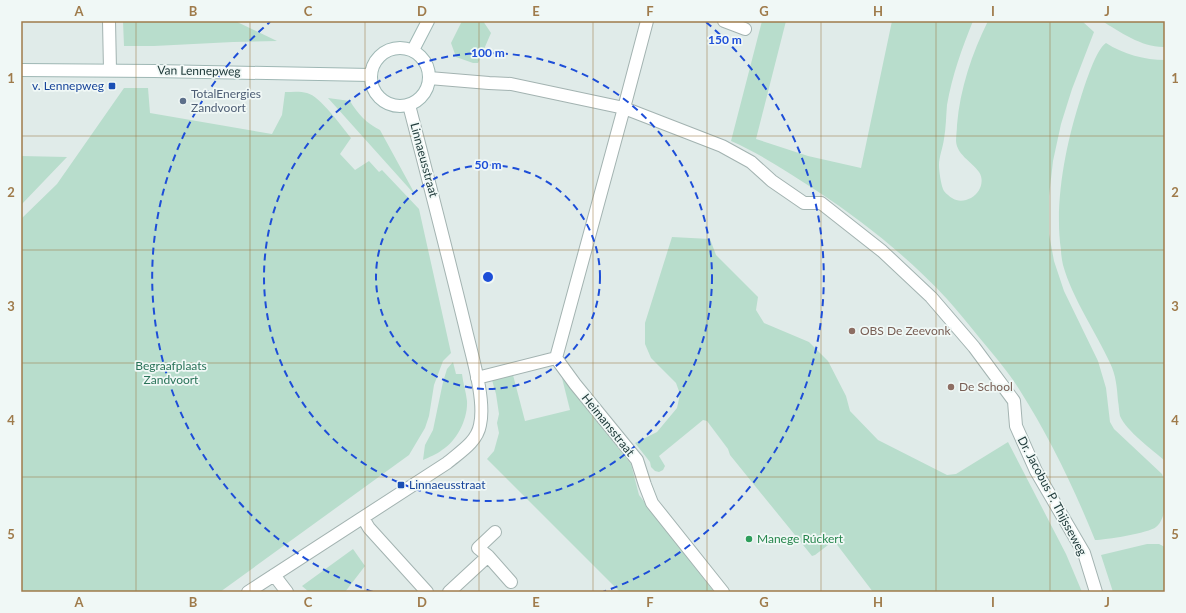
<svg xmlns="http://www.w3.org/2000/svg" width="1186" height="613" font-family="Lato,sans-serif">
	<style>
		.green { fill: #b8ddcc }
		.lines { fill: none; stroke-linecap: round; stroke-linejoin: round }
		.minor-casing { stroke: #a3b3b1; stroke-width: 14 }
		.secondary-casing { stroke: #9eb7b4; stroke-width: 14 }
		.minor { stroke: #fff; stroke-width: 12 }
		.secondary { stroke: #fff; stroke-width: 12 }
		.grid { fill: none; stroke: #9f7b4b; stroke-width: 1; stroke-opacity: 0.55 }
		.ring { fill: none; stroke: #1d4ed8; stroke-width: 2; stroke-dasharray: 7 5 }
		.transit-dot { fill: #1a4fb4; stroke: #f0f8f6; stroke-width: 1.5 }
		.service-dot { fill: #5c6f8a; stroke: #f0f8f6; stroke-width: 1.5 }
		.education-dot { fill: #8d6e63; stroke: #f0f8f6; stroke-width: 1.5 }
		.leisure-dot { fill: #2e9e5b; stroke: #f0f8f6; stroke-width: 1.5 }
		.labels { text-anchor: middle; stroke-width: 3.5; stroke-linejoin: round; paint-order: stroke }
		.street-label { font-size: 12px; fill: #203b3b; stroke: #f0f8f6 }
		.transit-label { font-size: 12px; fill: #164399; stroke: #f0f8f6; text-anchor: end }
		.service-label { font-size: 12px; fill: #4e5e75; stroke: #f0f8f6; text-anchor: start }
		.education-label { font-size: 12px; fill: #785e54; stroke: #f0f8f6; text-anchor: start }
		.park-label { font-size: 12px; fill: #2a7359; stroke: #f0f8f6 }
		.leisure-label { font-size: 12px; fill: #27864d; stroke: #f0f8f6; text-anchor: start }
		.centre { fill: #1d4ed8; stroke: #f0f8f6; stroke-width: 2 }
		.ring-label { font-size: 12px; text-anchor: middle; font-weight: bold; fill: #1d4ed8; stroke: #f0f8f6; stroke-width: 3.5; stroke-linejoin: round; paint-order: stroke }
		.neatline { fill: none; stroke: #9f7b4b; stroke-width: 1.5 }
		.grid-label { font-size: 13px; text-anchor: middle; font-weight: bold; fill: #9f7b4b }
	</style>
	<rect width="100%" height="100%" fill="#e0ebe9"/>
	<path class="green" d="M 123,21 L 235,21 L 277,41 L 233,42 L 154,46 L 124,46 Z
		M 462,21 L 483,21 L 491,33 L 478,63 L 473,63 L 456,57 L 451,43 Z
		M 762,21 L 786,21 L 756,139 L 808,156 L 861,168 L 892,21 L 973,21 C 962,48 952,76 947,105 C 946,116 946,128 944,139 C 943,147 939,157 939,165 C 939,171 941,184 943,189 C 944,192 949,196 952,198 C 958,202 965,201 971,198 C 980,193 985,181 979,172 C 971,161 957,155 956,141 C 956,136 957,130 957,125 C 960,89 972,53 988,21 L 1082,21 L 1094,32 L 1072,89 L 1061,124 L 1053,161 L 1049,196 L 1049,234 L 1054,261 L 1064,291 L 1098,361 L 1106,388 L 1110,422 L 1114,429 L 1162,474 C 1167,487 1168,518 1156,527 C 1149,533 1105,540 1095,540 C 1074,488 1049,436 1019,389 C 1007,370 992,353 978,336 C 968,324 958,311 947,299 C 909,258 864,222 817,191 C 789,173 761,154 731,141 Z
		M 1102,21 L 1165,21 L 1165,47 C 1143,48 1120,32 1102,21 Z
		M 1106,43 C 1123,54 1145,60 1165,60 L 1165,461 C 1153,450 1126,431 1120,416 C 1119,412 1119,406 1118,401 C 1117,388 1116,375 1110,363 C 1095,330 1073,300 1063,265 C 1062,260 1061,255 1061,250 C 1054,202 1066,143 1081,97 C 1085,85 1096,49 1106,43 Z
		M 124,88 L 148,88 L 150,113 L 272,134 L 282,115 L 285,92 C 292,92 300,91 307,93 C 320,96 342,127 351,138 L 340,154 L 355,170 L 369,161 L 379,172 L 382,170 L 419,209 L 451,353 L 443,361 L 434,385 L 429,416 L 425,428 L 409,455 L 220,592 L 21,592 L 21,219 L 57,184 Z
		M 328,98 L 350,101 C 358,114 366,123 380,130 L 416,196 Z
		M 21,156 L 67,157 L 21,205 Z
		M 672,237 L 710,239 L 716,255 L 758,297 L 756,310 L 764,323 L 809,342 L 828,361 L 846,396 L 850,411 L 878,440 L 947,475 L 956,474 L 1008,442 L 1066,554 L 1082,592 L 873,592 L 835,542 L 832,542 L 815,555 L 812,556 L 730,455 L 728,449 L 707,421 L 703,420 L 659,456 L 665,466 L 663,470 L 659,472 L 655,471 L 651,467 L 650,462 L 635,443 L 657,432 L 677,408 L 680,394 L 676,383 L 651,358 L 645,344 L 645,323 Z
		M 453,362 L 456,374 L 462,374 C 463,383 466,392 467,401 C 468,419 457,441 442,450 C 436,455 429,457 423,460 L 425,445 L 433,430 L 443,382 L 447,369 Z
		M 513,375 L 525,421 L 570,410 L 562,378 L 631,464 L 639,495 L 714,592 L 620,592 L 487,459 L 494,451 L 499,433 L 497,423 L 499,414 L 496,394 L 492,380 Z
		M 1147,544 L 1159,544 L 1165,547 L 1165,592 L 1113,592 L 1101,555 Z
		M 353,549 L 365,566 L 345,592 L 309,592 L 302,586 Z"/>
	<g class="lines">
		<g class="minor-casing">
			<path id="minor" d="M 109,21 L 110,70
				M 724,21 L 745,29
				M 429,78 L 489,83 L 511,84 L 624,108 L 722,146 L 751,162 L 772,181 L 804,203 L 821,203 L 882,251 L 931,297 L 974,347 L 1014,401 L 1016,426 L 1036,471 L 1084,553 L 1096,592
				M 556,358 L 624,108 L 647,21
				M 556,358 L 575,384 L 637,460 L 645,485 L 652,503 L 723,592
				M 477,378 L 556,358
				M 363,518 L 369,528 L 427,592
				M 495,532 L 478,548 L 488,556 L 511,582
				M 274,575 L 287,592
				M 248,592 L 447,463 C 460,452 477,442 480,425 C 486,399 471,353 465,326 C 447,252 428,178 409,105
				M 449,592 L 488,556"/>
		</g>
		<g class="secondary-casing">
			<path id="secondary" d="M371 77a29 29 0 1 1 58 0a29 29 0 1 1-58 0Z
				M 413,50 L 428,21
				M 21,70 L 154,71 L 371,75"/>
		</g>
		<use href="#minor" class="minor"/>
		<use href="#secondary" class="secondary"/>
	</g>
	<path class="grid" d="M 136,21 L 136,592M 250,21 L 250,592M 365,21 L 365,592M 479,21 L 479,592M 593,21 L 593,592M 707,21 L 707,592M 821,21 L 821,592M 936,21 L 936,592M 1050,21 L 1050,592M 21,136 L 1165,136M 21,250 L 1165,250M 21,363 L 1165,363M 21,477 L 1165,477"/>
	<g class="ring">
		<circle cx="488" cy="277" r="112"/>
		<circle cx="488" cy="277" r="224"/>
		<path d="M373 592A335 335 0 0 1 270 22M706 22A335 335 0 0 1 603 592"/>
	</g>
	<g class="transit-dot">
		<rect x="108" y="82" width="8" height="8" rx="2"/>
		<rect x="397" y="481" width="8" height="8" rx="2"/>
	</g>
	<circle class="service-dot" cx="183" cy="101" r="4"/>
	<g class="education-dot">
		<circle cx="852" cy="331" r="4"/>
		<circle cx="951" cy="387" r="4"/>
	</g>
	<circle class="leisure-dot" cx="749" cy="539" r="4"/>
	<g class="labels">
		<g class="street-label">
			<text transform="translate(199 71) rotate(1)" y="4">Van Lennepweg</text>
			<text transform="translate(424 160) rotate(75)" y="4">Linnaeusstraat</text>
			<text transform="translate(608 425) rotate(51)" y="4">Heimansstraat</text>
			<text transform="translate(1052 496) rotate(62)" y="4">Dr. Jacobus P. Thijsseweg</text>
		</g>
		<g class="transit-label">
			<text x="104" y="90">v. Lennepweg</text>
			<text x="409" y="489" text-anchor="start">Linnaeusstraat</text>
		</g>
		<g class="service-label">
			<text x="191" y="98">TotalEnergies<tspan x="191" dy="14">Zandvoort</tspan></text>
		</g>
		<g class="education-label">
			<text x="860" y="335">OBS De Zeevonk</text>
			<text x="959" y="391">De School</text>
		</g>
		<g class="park-label">
			<text x="171" y="370">Begraafplaats<tspan x="171" dy="14">Zandvoort</tspan></text>
		</g>
		<g class="leisure-label">
			<text x="757" y="543">Manege Rúckert</text>
		</g>
	</g>
	<circle cx="488" cy="277" r="6" class="centre"/>
	<g class="ring-label">
		<text x="725" y="44">150 m</text>
		<text x="488" y="57">100 m</text>
		<text x="488" y="169">50 m</text>
	</g>
	<rect width="1186" height="613" fill="none" stroke="#f0f8f6" stroke-width="44"/>
	<rect x="22" y="22" width="1142" height="569" class="neatline"/>
	<g class="grid-label">
		<text x="79" y="16">A</text>
		<text x="193" y="16">B</text>
		<text x="308" y="16">C</text>
		<text x="422" y="16">D</text>
		<text x="536" y="16">E</text>
		<text x="650" y="16">F</text>
		<text x="764" y="16">G</text>
		<text x="878" y="16">H</text>
		<text x="993" y="16">I</text>
		<text x="1107" y="16">J</text>
		<text x="11" y="83">1</text>
		<text x="1175" y="83">1</text>
		<text x="11" y="197">2</text>
		<text x="1175" y="197">2</text>
		<text x="11" y="311">3</text>
		<text x="1175" y="311">3</text>
		<text x="11" y="425">4</text>
		<text x="1175" y="425">4</text>
		<text x="11" y="539">5</text>
		<text x="1175" y="539">5</text>
		<text x="79" y="607">A</text>
		<text x="193" y="607">B</text>
		<text x="308" y="607">C</text>
		<text x="422" y="607">D</text>
		<text x="536" y="607">E</text>
		<text x="650" y="607">F</text>
		<text x="764" y="607">G</text>
		<text x="878" y="607">H</text>
		<text x="993" y="607">I</text>
		<text x="1107" y="607">J</text>
	</g>
</svg>
